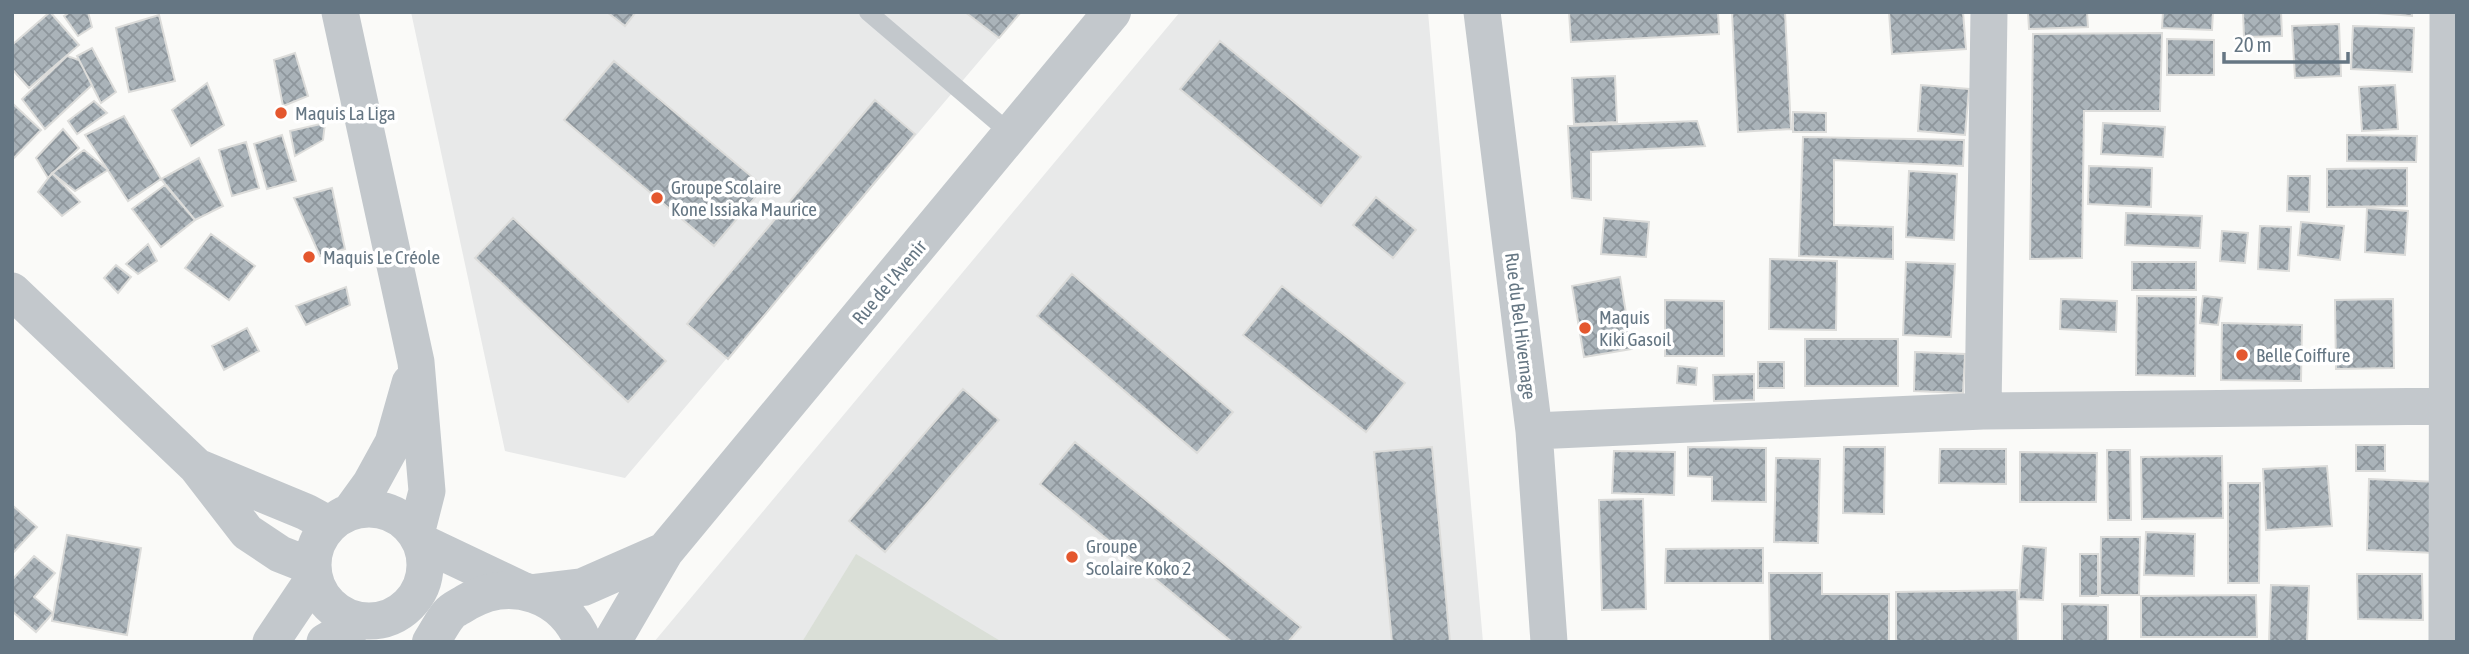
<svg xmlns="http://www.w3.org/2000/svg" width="2469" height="654" font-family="'Asap Condensed',sans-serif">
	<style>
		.built { fill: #e8e9e9 }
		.pitch { fill: #dadfd7 }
		.building { fill: url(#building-cross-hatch); stroke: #dcdcda; stroke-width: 2 }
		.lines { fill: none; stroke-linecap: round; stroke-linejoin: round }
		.service { stroke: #c3c8cc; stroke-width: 18 }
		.minor { stroke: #c3c8cc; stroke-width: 37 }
		.tertiary { stroke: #c3c8cc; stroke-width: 38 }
		.poi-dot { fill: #e4572e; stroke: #fff; stroke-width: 2.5 }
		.labels { text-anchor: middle; stroke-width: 7; stroke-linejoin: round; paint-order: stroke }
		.poi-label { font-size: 19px; fill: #657683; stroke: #fff; text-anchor: start }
		.street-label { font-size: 19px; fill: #657683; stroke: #fff }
	</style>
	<defs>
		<pattern id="building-cross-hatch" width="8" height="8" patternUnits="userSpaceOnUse" patternTransform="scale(1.75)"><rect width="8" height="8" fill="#aab3b9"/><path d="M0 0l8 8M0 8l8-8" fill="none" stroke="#8e969c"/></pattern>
	</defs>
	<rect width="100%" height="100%" fill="#fafaf8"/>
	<path class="built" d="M 411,12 L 1021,12 L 625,478 L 505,451 Z
		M 1180,12 L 1428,12 L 1483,642 L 654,642 Z"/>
	<path class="pitch" d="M 856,554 L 1002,642 L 802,642 Z"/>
	<path class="building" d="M 50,12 L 79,45 L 29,88 L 12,69 L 12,45 Z
		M 70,12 L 88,12 L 92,27 L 78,36 L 64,16 Z
		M 607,12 L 636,12 L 625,26 Z
		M 965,12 L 1021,12 L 999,38 Z
		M 1569,12 L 1718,12 L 1719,34 L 1571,42 Z
		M 1732,12 L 1785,12 L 1791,129 L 1738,132 Z
		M 1889,12 L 1963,12 L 1966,49 L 1892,54 Z
		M 2028,12 L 2087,12 L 2088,27 L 2029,29 Z
		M 2163,12 L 2213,12 L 2212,30 L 2162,28 Z
		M 2243,12 L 2281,12 L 2282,36 L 2244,37 Z
		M 2365,12 L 2412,12 L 2412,16 Z
		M 159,15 L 175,81 L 129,92 L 116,28 Z
		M 2339,24 L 2341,76 L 2295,78 L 2292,26 Z
		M 2353,26 L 2414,28 L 2412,72 L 2351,69 Z
		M 2162,33 L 2160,111 L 2084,111 L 2082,258 L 2030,259 L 2033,34 Z
		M 2167,39 L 2214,40 L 2214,75 L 2167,75 Z
		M 1220,41 L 1361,157 L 1321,206 L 1180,89 Z
		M 92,48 L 116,92 L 101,103 L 77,56 Z
		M 295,53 L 308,96 L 283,106 L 274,60 Z
		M 67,56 L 79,60 L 92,85 L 45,129 L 22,99 Z
		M 614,61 L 764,187 L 714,246 L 564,120 Z
		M 1615,76 L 1617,122 L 1574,124 L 1572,78 Z
		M 207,83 L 224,125 L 191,146 L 172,110 Z
		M 1921,85 L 1969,89 L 1965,135 L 1918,131 Z
		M 2395,85 L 2398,129 L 2362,131 L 2359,87 Z
		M 875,100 L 915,134 L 728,359 L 687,324 Z
		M 94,101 L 107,113 L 77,134 L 68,121 Z
		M 12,103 L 41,130 L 12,160 Z
		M 1793,112 L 1826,113 L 1826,132 L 1793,132 Z
		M 124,116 L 161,179 L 128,201 L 85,135 Z
		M 1697,121 L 1705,146 L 1591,152 L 1591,200 L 1572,198 L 1568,126 Z
		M 325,123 L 323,140 L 295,156 L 290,131 Z
		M 2103,123 L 2165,127 L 2163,157 L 2101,154 Z
		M 63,129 L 79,148 L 48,178 L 36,158 Z
		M 282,135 L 296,181 L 267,189 L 254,144 Z
		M 2347,135 L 2417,136 L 2416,162 L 2347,161 Z
		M 1803,137 L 1964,140 L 1963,166 L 1834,160 L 1834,225 L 1893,227 L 1893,259 L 1799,256 Z
		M 246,142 L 259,188 L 232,196 L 219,150 Z
		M 84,150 L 108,170 L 75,191 L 52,173 Z
		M 199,158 L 223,206 L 195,220 L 161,179 Z
		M 2089,166 L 2152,168 L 2151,207 L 2088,204 Z
		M 2407,168 L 2407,206 L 2327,207 L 2327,169 Z
		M 1909,171 L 1957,174 L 1954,240 L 1906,237 Z
		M 52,173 L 80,202 L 62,216 L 38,192 Z
		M 2288,176 L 2310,176 L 2309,212 L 2287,211 Z
		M 165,185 L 195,220 L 161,247 L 132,209 Z
		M 332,188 L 345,249 L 320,256 L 294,198 Z
		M 1376,197 L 1416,230 L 1393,258 L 1353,225 Z
		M 2367,208 L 2408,211 L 2405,255 L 2365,252 Z
		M 2126,213 L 2202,216 L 2200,248 L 2125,245 Z
		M 513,218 L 666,361 L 628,402 L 475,258 Z
		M 1604,218 L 1649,222 L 1646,257 L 1601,254 Z
		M 2301,222 L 2344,226 L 2340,260 L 2298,255 Z
		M 2260,226 L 2291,227 L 2289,271 L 2258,269 Z
		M 2222,231 L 2248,233 L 2245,263 L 2220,261 Z
		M 211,234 L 255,266 L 229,300 L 185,268 Z
		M 148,244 L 157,261 L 138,274 L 126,264 Z
		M 1770,259 L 1837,261 L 1836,330 L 1769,329 Z
		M 1906,262 L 1955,264 L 1951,337 L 1903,335 Z
		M 2132,262 L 2196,262 L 2196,290 L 2132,290 Z
		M 116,265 L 131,277 L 118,293 L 104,278 Z
		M 1072,274 L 1233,412 L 1197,453 L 1037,316 Z
		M 1620,277 L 1632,349 L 1584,357 L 1572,286 Z
		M 1282,286 L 1405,383 L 1366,432 L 1243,335 Z
		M 346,287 L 350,305 L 306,325 L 296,306 Z
		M 2137,296 L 2196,297 L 2195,376 L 2136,375 Z
		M 2203,296 L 2222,298 L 2218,325 L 2200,323 Z
		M 2061,299 L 2117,301 L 2116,332 L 2060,329 Z
		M 2393,299 L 2394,368 L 2336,369 L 2335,300 Z
		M 1665,300 L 1724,301 L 1724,356 L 1665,356 Z
		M 2222,323 L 2302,325 L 2301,381 L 2221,380 Z
		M 247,328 L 259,351 L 224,370 L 212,346 Z
		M 1805,339 L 1898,339 L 1898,386 L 1805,386 Z
		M 1915,352 L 1965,354 L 1963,393 L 1914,391 Z
		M 1758,362 L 1784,362 L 1784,388 L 1758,388 Z
		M 1678,366 L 1697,368 L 1696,385 L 1677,383 Z
		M 1754,374 L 1754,400 L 1714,401 L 1713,375 Z
		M 963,389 L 999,420 L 885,552 L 849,521 Z
		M 1075,442 L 1301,627 L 1288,642 L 1232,642 L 1040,484 Z
		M 2356,445 L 2385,445 L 2385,471 L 2356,471 Z
		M 1432,447 L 1450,642 L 1392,642 L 1374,452 Z
		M 1688,447 L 1766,448 L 1766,502 L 1712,501 L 1712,477 L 1688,476 Z
		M 1844,447 L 1885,447 L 1884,514 L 1843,513 Z
		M 1940,449 L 2006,449 L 2006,484 L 1939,483 Z
		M 2107,450 L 2130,450 L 2131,520 L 2108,520 Z
		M 1614,451 L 1675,452 L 1674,495 L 1612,493 Z
		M 2020,452 L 2097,453 L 2096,502 L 2020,502 Z
		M 2222,456 L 2223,518 L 2142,519 L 2141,457 Z
		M 1776,458 L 1820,459 L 1818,543 L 1774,542 Z
		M 2327,466 L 2332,526 L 2266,530 L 2263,469 Z
		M 2369,479 L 2438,482 L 2435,553 L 2367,550 Z
		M 2228,483 L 2260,483 L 2259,583 L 2228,583 Z
		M 1643,499 L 1646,609 L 1602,610 L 1599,500 Z
		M 12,505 L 37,527 L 12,554 Z
		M 2146,532 L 2195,534 L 2194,576 L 2144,575 Z
		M 67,535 L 141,548 L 127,635 L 52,621 Z
		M 2101,537 L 2140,537 L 2139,595 L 2100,595 Z
		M 2023,546 L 2046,548 L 2043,600 L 2019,599 Z
		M 1763,548 L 1763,583 L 1665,583 L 1666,549 Z
		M 2080,554 L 2098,554 L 2098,596 L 2080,596 Z
		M 34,556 L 55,573 L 34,597 L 53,613 L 36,632 L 12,611 L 12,580 Z
		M 1769,573 L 1822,573 L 1822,594 L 1889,594 L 1889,642 L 1770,642 Z
		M 2357,574 L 2422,574 L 2423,620 L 2358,619 Z
		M 2271,585 L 2309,586 L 2307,642 L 2269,642 Z
		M 2017,590 L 2018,642 L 1896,642 L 1896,592 Z
		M 2256,595 L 2257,637 L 2141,637 L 2141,596 Z
		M 2062,604 L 2108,605 L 2108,642 L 2062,642 Z"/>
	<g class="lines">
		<path class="service" d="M 868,12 L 1011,134"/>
		<path class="minor" d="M 340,12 L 416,362 L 427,491 L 416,534
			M 1482,12 L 1534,431 L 1549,642
			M 12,291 L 196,466 L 247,532 L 280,554 L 313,567
			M 1983,411 L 1989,12
			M 1534,431 L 1983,411 L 2457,406
			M 200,468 L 306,512 L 330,525
			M313 565a56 56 0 1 1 112 0a56 56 0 1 1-112 0Z
			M 350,512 L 371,483 L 393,443 L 410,383
			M 421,542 L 522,590
			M 271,642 L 314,578
			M 325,642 L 361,621
			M 2447,642 L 2448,12"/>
		<path class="tertiary" d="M 533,593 L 583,587 L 665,551
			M 431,642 C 437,633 442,622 449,614 C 453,609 461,606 467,602 C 511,576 564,594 583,642
			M 612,642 L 665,551 L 1112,12"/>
	</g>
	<g class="poi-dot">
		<circle cx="281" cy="113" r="7"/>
		<circle cx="657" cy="198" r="7"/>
		<circle cx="309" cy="257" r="7"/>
		<circle cx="1585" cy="328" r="7"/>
		<circle cx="2242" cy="355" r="7"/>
		<circle cx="1072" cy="557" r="7"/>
	</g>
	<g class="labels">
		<g class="poi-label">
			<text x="295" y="120">Maquis La Liga</text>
			<text x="671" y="194">Groupe Scolaire<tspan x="671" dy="22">Kone Issiaka Maurice</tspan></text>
			<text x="323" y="264">Maquis Le Créole</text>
			<text x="1599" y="324">Maquis<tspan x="1599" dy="22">Kiki Gasoil</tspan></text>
			<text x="2256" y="362">Belle Coiffure</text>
			<text x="1086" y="553">Groupe<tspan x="1086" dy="22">Scolaire Koko 2</tspan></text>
		</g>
		<g class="street-label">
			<text transform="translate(889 282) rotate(-50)" y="7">Rue de l'Avenir</text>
			<text transform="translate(1521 326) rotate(83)" y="7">Rue du Bel Hivernage</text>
		</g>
	</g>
	<rect width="2469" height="654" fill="none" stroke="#657683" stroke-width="28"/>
	<path d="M2224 52v10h124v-10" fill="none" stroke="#657683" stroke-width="3.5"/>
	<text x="2234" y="52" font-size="21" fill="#657683" stroke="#ffffff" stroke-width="5" paint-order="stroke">20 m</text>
</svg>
